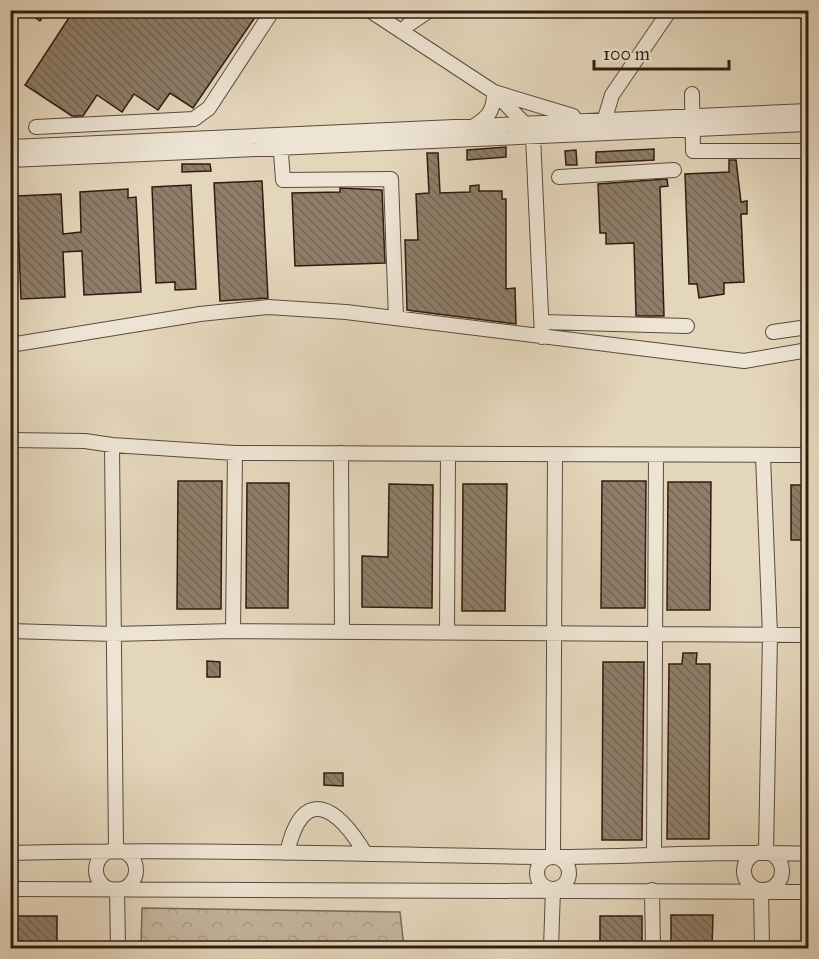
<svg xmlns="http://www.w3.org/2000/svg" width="819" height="959" font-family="'IM FELL Great Primer',serif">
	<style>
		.forest { fill: url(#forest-crowns); stroke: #7a6958; stroke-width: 1.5 }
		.building { fill: url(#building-back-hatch); stroke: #301c11; stroke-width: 1.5 }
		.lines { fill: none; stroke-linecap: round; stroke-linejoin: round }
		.minor-casing { stroke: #5d4a3c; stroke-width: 16 }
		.minor { stroke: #ede4d3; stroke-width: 14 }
	</style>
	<defs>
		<pattern id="forest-crowns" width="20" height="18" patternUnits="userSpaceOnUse" patternTransform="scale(1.5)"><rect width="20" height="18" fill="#c5b69e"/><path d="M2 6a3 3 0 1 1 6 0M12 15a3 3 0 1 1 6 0" fill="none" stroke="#aa9c87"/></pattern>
		<pattern id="building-back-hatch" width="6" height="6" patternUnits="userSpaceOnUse" patternTransform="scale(1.5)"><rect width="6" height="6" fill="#8e7d69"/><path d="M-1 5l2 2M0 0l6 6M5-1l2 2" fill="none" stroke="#746655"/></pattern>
	</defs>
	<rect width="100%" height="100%" fill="#e4d6bb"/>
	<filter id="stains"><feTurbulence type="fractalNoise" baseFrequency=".00333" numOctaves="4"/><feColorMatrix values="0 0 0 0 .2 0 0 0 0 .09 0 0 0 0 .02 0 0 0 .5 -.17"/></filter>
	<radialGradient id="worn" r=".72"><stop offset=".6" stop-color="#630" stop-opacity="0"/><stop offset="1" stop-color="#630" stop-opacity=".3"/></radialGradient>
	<path class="forest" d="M 142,908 L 400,912 L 404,948 L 141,948 Z"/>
	<path class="building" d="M 24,10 L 47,10 L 40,21 Z
		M 74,10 L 260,10 L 193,108 L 170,93 L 158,110 L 134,94 L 122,112 L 97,95 L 83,116 L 72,116 L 25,85 Z
		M 506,147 L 506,157 L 467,160 L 467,150 Z
		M 654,149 L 654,160 L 596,163 L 596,152 Z
		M 576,150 L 577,165 L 566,165 L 565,151 Z
		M 427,153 L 438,153 L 440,193 L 470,192 L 470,186 L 479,185 L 479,191 L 502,191 L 502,199 L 506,199 L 506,289 L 515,288 L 516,324 L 407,310 L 405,240 L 418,240 L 416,194 L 429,193 Z
		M 729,160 L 736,160 L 741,202 L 747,201 L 747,214 L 741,214 L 744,282 L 724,283 L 724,294 L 699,298 L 697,284 L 689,284 L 685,174 L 729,172 Z
		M 182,164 L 210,164 L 211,171 L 182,172 Z
		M 667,179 L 668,186 L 660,187 L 664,316 L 636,316 L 634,243 L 606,244 L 606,233 L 600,233 L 598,184 Z
		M 262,181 L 268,298 L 220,301 L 214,183 Z
		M 191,185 L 196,289 L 175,290 L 175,282 L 156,283 L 152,187 Z
		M 340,188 L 382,190 L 385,263 L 295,266 L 292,193 L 340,192 Z
		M 128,189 L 128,198 L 136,197 L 141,292 L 84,295 L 82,251 L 63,252 L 65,297 L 21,299 L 17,196 L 61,194 L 63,234 L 81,232 L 80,192 Z
		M 178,481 L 222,481 L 221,609 L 177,609 Z
		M 602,481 L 646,481 L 645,608 L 601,608 Z
		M 668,482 L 711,482 L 710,610 L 667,610 Z
		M 247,483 L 289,483 L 288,608 L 246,608 Z
		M 389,484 L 433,485 L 432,608 L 362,607 L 362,556 L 388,557 Z
		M 463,484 L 507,484 L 505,611 L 462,611 Z
		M 791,485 L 808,485 L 808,540 L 791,540 Z
		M 683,653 L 697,653 L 696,664 L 710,664 L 709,839 L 667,839 L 669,664 L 682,664 Z
		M 207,661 L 220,662 L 220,677 L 207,677 Z
		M 603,662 L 644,662 L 642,840 L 602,840 Z
		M 324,773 L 343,773 L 343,786 L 324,785 Z
		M 671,915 L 713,915 L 712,948 L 671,948 Z
		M 16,916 L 57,916 L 57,948 L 15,948 Z
		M 600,916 L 642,916 L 642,948 L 600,948 Z"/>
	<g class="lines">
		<g class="minor-casing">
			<path id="minor" d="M 369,10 L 494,92 L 573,116
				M 402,32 L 408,25 L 430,10
				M 494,92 L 524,123 L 533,136 L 542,337
				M 692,94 L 693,151 L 808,151
				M 474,126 C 489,117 494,110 494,92
				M 36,127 L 194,119 L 209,108 L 273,10
				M 602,128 L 612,95 L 670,10
				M 280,140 L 283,180 L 391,179 L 396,318
				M 10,147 L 808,111
				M 10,160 L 808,124
				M 559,177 L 674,170
				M 542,322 L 687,326
				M 773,332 L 808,327
				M 10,345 L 200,314 L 268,307 L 346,312 L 744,361 L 808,350
				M 10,440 L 85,441 L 112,445 L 235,453 L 808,455
				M 112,445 L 116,850
				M 341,453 L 342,632
				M 763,456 L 770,635 L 766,852
				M 10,631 L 113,634 L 233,631 L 808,635
				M 233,631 L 235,453
				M 447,632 L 448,454
				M96 870a20 20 0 1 1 40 0a20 20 0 1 1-40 0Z
				M744 871a19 19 0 1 1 38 0a19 19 0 1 1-38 0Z
				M 10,853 C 190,848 370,855 550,857 C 636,857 722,850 808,854
				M 287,853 C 303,782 338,808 365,853
				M 654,854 L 656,455
				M537 873a16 16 0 1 1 32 0a16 16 0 1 1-32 0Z
				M 553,857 L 555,454
				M 10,889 L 808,892
				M 117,890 L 118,948
				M 652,890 L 653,948
				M 761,890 L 762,948
				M 551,948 L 553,889"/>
		</g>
		<use href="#minor" class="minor"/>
	</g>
	<rect width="819" height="959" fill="none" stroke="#e4d6bb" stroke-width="36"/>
	<rect x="12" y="12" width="795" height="935" fill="none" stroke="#301c11" stroke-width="3"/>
	<rect x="18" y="18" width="783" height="923" fill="none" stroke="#301c11" stroke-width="1.5"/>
	<path d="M594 60v9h135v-9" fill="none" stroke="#301c11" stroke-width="3"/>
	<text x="603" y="60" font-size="18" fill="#301c11" stroke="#ede4d3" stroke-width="4.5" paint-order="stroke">100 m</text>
	<rect width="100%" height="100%" filter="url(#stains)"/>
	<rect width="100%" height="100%" fill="url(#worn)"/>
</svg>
